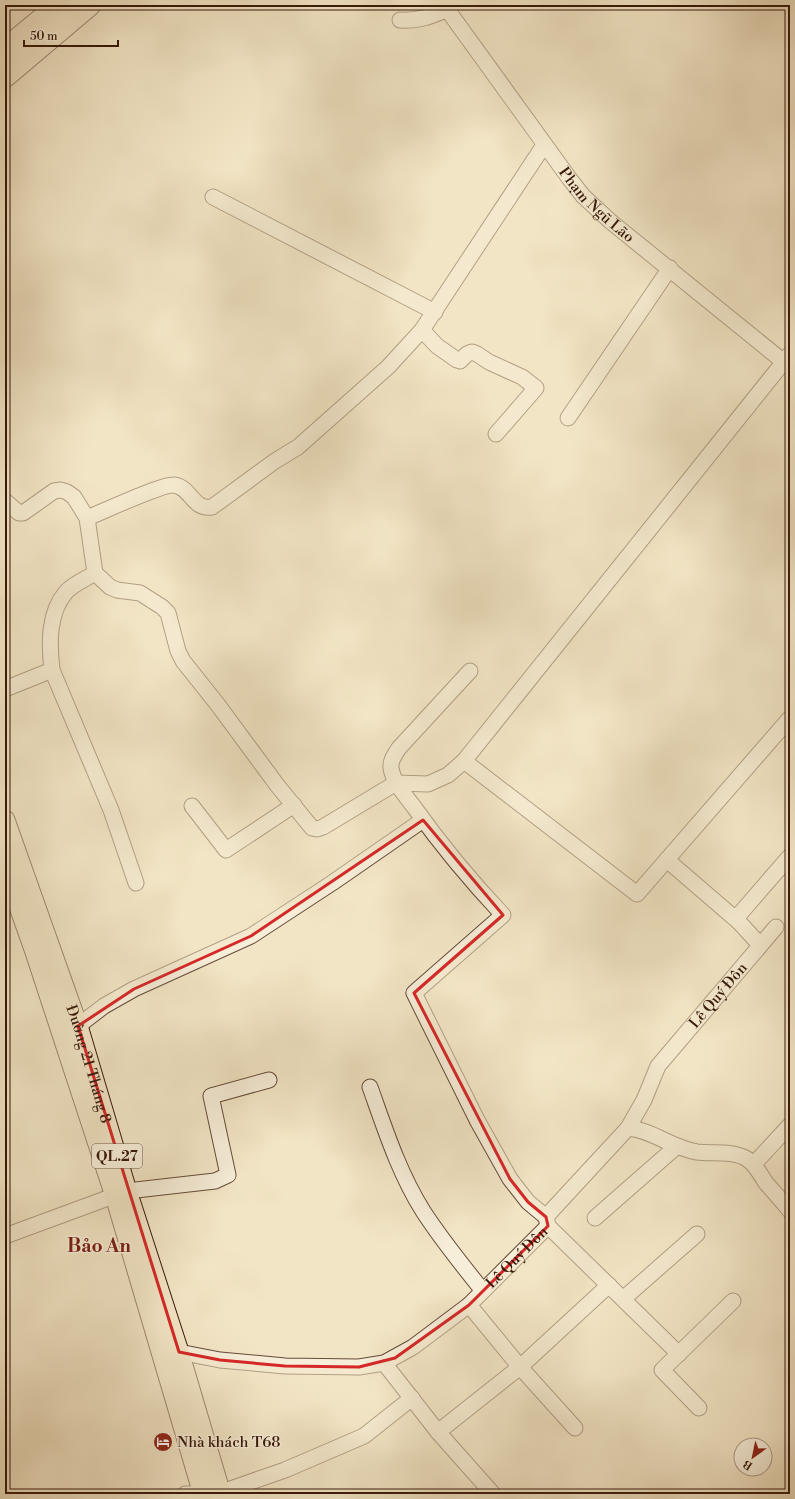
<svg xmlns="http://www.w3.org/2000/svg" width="795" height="1499" font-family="'Libre Bodoni',serif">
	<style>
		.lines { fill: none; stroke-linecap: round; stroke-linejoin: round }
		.minor-casing { stroke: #664b39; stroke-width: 17 }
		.major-casing { stroke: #37180a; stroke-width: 21 }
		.highway-casing { stroke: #37180a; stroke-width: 24 }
		.minor { stroke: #f7eed9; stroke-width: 15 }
		.major { stroke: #f2e5c5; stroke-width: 19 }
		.highway { stroke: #f2e5c5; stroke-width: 22 }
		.marked { fill: none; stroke: #d62828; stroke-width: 3; stroke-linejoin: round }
		.labels { text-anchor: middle; stroke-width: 3; stroke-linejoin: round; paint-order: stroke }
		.shield { fill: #f7eed9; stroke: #715848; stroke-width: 1 }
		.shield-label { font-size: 14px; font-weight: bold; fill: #37180a }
		.street-label { font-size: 15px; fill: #37180a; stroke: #f7eed9 }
		.poi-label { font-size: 15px; fill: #37180a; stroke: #f7eed9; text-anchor: start }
		.district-label { font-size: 19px; font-weight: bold; fill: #7a1f14; stroke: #f7eed9 }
	</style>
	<rect width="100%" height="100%" fill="#f2e5c5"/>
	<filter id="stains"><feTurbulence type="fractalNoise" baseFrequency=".005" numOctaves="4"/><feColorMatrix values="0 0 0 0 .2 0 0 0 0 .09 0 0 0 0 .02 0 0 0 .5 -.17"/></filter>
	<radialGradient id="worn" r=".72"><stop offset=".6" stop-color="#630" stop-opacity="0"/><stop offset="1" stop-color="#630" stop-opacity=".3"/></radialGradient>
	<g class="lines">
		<g class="minor-casing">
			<g id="minor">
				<path id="s1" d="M 444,5 L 569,178 L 583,196 L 610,221 L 790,367"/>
				<path d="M 400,20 C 419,21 430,17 447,9"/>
				<path d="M 213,197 L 435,312"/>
				<path d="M 422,330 L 437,346 L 457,360 L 460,361 L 467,354 L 472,352 L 477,354 L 489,362 L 522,377 L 536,388 L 496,434"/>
				<path d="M 568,418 L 670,268"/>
				<path d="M 5,501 L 19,513 L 23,513 L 54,491 L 61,490 L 67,492 L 74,497 L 87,518 L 95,573 L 110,587 L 117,590 L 140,593 L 162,607 L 168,613 L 178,651 L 183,661 L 218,705 L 277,785 L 312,828 L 317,829 L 323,827 L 396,783 L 428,784 L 448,775 L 464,761 L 790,354"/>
				<path d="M 87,518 C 102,512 162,484 174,485 C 192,488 192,510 212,507 L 275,461 L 298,447 L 388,367 L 422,330 L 544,145"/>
				<path d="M 95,573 C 86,579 73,584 66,592 C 48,613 49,644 52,670 L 111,810 L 136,883"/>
				<path d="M 470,671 L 399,748 C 395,754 390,761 391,768 C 393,782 405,795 414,807 C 441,845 471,881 503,915 L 414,993 L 477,1120 L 510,1179 L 528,1202 L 546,1217"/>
				<path d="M 5,689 L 52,670"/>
				<path d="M 464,761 L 637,894 L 790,718"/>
				<path d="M 192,806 L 226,850 L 294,805"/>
				<path d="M 667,860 L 739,922"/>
				<path d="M 760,945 L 739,922 L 738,916 L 790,856"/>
				<path d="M 78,1026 L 104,1006 L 134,989 L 251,936 L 332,883 L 423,820"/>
				<path d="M 370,1087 C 385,1129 399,1173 423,1211 C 441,1239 462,1265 483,1291"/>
				<path d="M 628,1128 C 652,1130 672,1148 697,1152 C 712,1154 733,1150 747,1159 C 756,1165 760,1174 766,1183 C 774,1192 782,1201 790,1211"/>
				<path d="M 754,1164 L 790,1125"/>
				<path d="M 595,1218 L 677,1146"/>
				<path id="s2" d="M 548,1226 L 546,1217 L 554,1208 L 628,1128 L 644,1100 L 658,1066 L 776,927"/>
				<path d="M 548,1226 L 679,1354"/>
				<path d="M 5,1236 L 127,1191 L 215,1181 L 228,1175 L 211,1096 L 269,1080"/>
				<path d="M 623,1299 L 697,1234"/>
				<path d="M 469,1305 L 520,1367 L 575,1428"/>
				<path id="s3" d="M 179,1352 L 220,1360 L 285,1366 L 359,1367 L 384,1363 L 413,1347 L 469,1305 L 548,1226"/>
				<path d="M 384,1363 L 438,1432 L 493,1494"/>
				<path d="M 699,1408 L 662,1370 L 733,1301"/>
				<path d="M 438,1432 L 520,1367 L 609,1285"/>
				<path d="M 185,1494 L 191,1494"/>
				<path d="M 216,1494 L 285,1470 L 364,1436 L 412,1398"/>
			</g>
		</g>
		<g class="major-casing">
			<g id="major">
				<path id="s4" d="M 5,820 L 78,1026 L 127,1191 L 179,1352 L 221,1494"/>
				<path d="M 5,867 L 35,952 L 115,1196 L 203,1494"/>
			</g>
		</g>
		<g class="highway-casing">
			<path id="highway" d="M 5,50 L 59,5
				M 5,76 L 89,5"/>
		</g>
		<use href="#minor" class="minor"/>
		<use href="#major" class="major"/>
		<use href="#highway" class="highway"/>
	</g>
	<path d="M0 0H795V1499H0ZM 423,820 L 503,915 L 414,993 L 510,1179 L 528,1202 L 546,1217 L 548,1226 L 469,1305 L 395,1358 L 359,1367 L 285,1366 L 220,1360 L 179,1352 L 78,1026 L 134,989 L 251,936 Z" fill="#f2e5c5" fill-opacity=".55" fill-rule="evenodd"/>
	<path class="marked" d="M 423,820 L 503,915 L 414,993 L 510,1179 L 528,1202 L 546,1217 L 548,1226 L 469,1305 L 395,1358 L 359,1367 L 285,1366 L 220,1360 L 179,1352 L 78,1026 L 134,989 L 251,936 Z"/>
	<defs>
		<g id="hotel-disc" transform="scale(1)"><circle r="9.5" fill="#8f2418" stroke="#f7eed9"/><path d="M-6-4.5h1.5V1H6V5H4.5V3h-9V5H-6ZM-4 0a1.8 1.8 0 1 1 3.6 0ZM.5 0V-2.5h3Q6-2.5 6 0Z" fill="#fff"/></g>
	</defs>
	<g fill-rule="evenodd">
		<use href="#hotel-disc" x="163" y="1442"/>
	</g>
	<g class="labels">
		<rect class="shield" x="92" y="1144" width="50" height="24" rx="3"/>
		<g class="shield-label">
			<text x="117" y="1161">QL.27</text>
		</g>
		<g class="street-label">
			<text dy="5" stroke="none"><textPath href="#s1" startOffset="252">Phạm Ngũ Lão</textPath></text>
			<text dy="5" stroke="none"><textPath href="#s2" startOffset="292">Lê Quý Đôn</textPath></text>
			<text dy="5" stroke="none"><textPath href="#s4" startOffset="258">Đường 21 Tháng 8</textPath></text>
			<text dy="5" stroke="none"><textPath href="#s3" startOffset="377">Lê Quý Đôn</textPath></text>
		</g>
		<g class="poi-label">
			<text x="177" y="1447">Nhà khách T68</text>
		</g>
		<g class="district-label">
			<text x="99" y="1252">Bảo An</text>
		</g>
	</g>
	<rect width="795" height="1499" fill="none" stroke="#f2e5c5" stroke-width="20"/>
	<rect x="6" y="6" width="783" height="1487" fill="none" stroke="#37180a" stroke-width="2"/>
	<rect x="10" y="10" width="775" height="1479" fill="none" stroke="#37180a"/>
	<g transform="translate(753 1457) rotate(213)"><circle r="19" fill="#f7eed9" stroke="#aa9886"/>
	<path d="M0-3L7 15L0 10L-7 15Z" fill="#8f2418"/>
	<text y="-6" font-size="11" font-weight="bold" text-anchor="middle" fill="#37180a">B</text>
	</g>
	<path d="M24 40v6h94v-6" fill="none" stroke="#37180a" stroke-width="2"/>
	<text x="30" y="40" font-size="12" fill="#37180a" stroke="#f7eed9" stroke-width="3" paint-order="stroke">50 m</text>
	<rect width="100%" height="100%" filter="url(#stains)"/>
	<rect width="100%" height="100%" fill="url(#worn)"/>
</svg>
